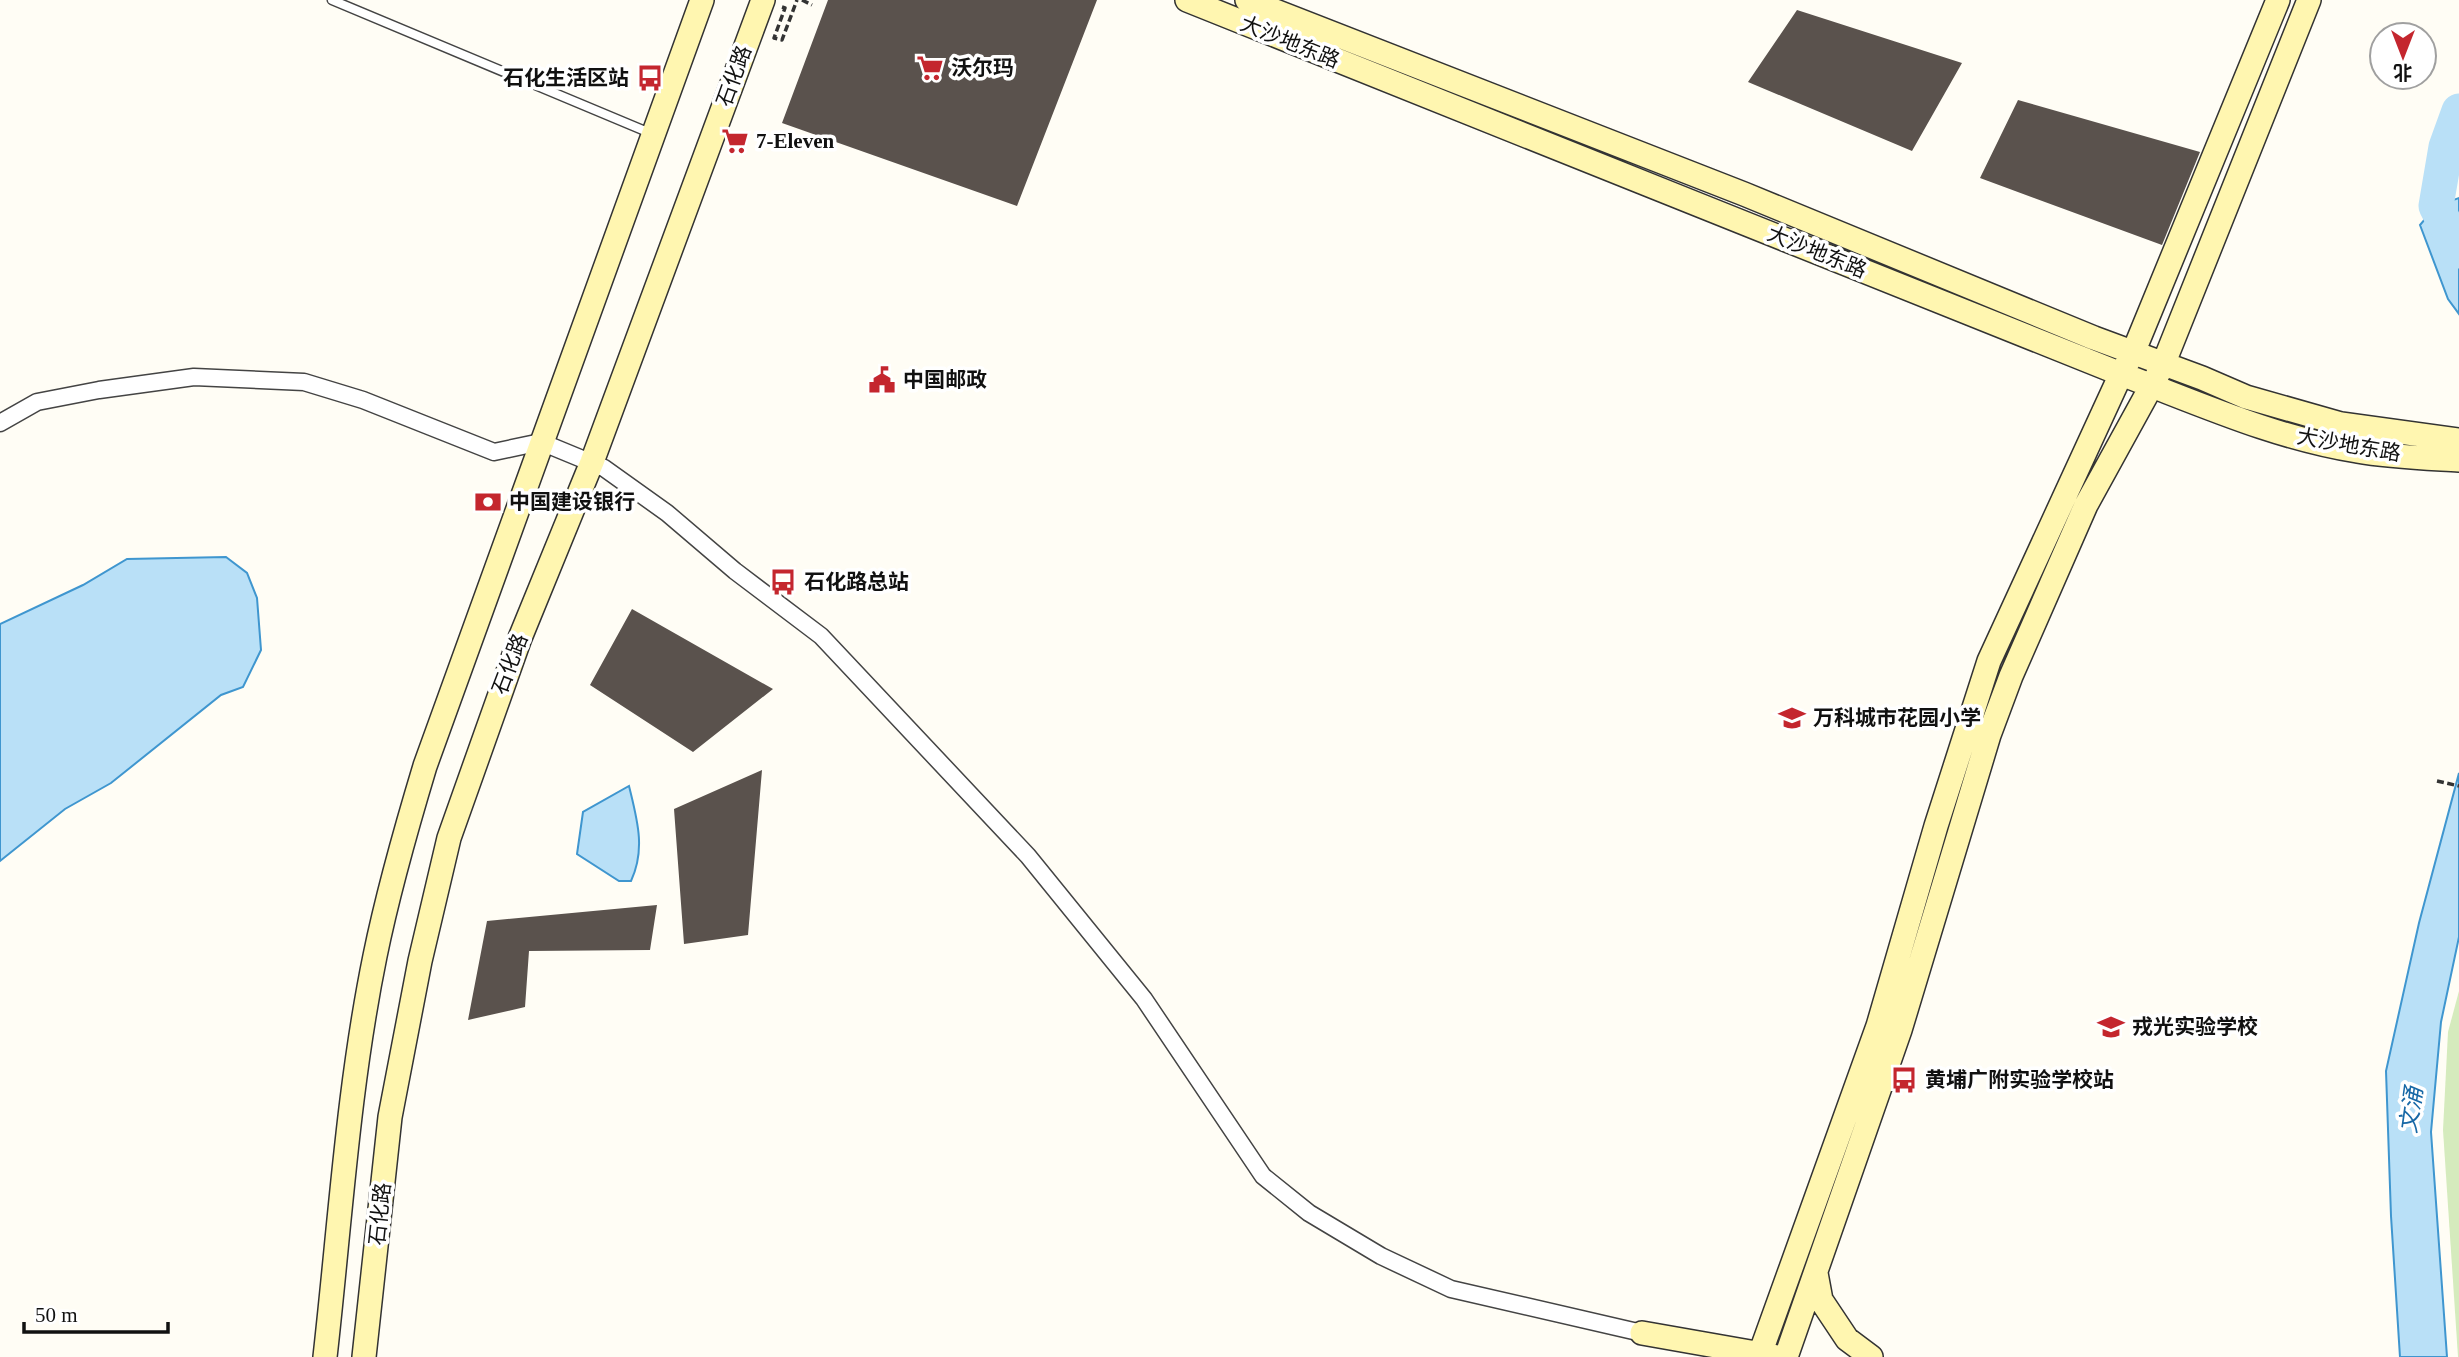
<svg xmlns="http://www.w3.org/2000/svg" width="2459" height="1357" font-family="'Times New Roman','Noto Sans SC',serif">
	<style>
		.green { fill: #d5ebbd }
		.water { fill: #b9e0f7; stroke: #3f96cf; stroke-width: 2 }
		.lines { fill: none; stroke-linecap: round; stroke-linejoin: round }
		.river { stroke: #b9e0f7; stroke-width: 35 }
		.building { fill: #5a524d }
		.lane-casing { stroke: #444; stroke-width: 11 }
		.street-casing { stroke: #444; stroke-width: 19 }
		.secondary-casing { stroke: #333; stroke-width: 26 }
		.path { stroke: #333; stroke-width: 3.5; stroke-dasharray: 7 3.5; stroke-linecap: butt }
		.lane { stroke: #fff; stroke-width: 8 }
		.street { stroke: #fff; stroke-width: 16 }
		.secondary { stroke: #fff6b0; stroke-width: 23 }
		.labels { text-anchor: middle; stroke-width: 7; stroke-linejoin: round; paint-order: stroke }
		.street-label { font-size: 21px; fill: #111; stroke: #fff }
		.poi-label { font-size: 21px; font-weight: bold; fill: #111; stroke: #fff; text-anchor: start }
		.water-label { font-size: 23px; font-style: italic; fill: #1768a6; stroke: #fff }
	</style>
	<rect width="100%" height="100%" fill="#fffdf5"/>
	<path class="green" d="M 2459,991 L 2459,1357 L 2458,1357 L 2443,1130 L 2448,1032 Z"/>
	<path class="water" d="M 2459,198 L 2459,314 L 2448,299 L 2420,225 L 2436,206 Z
		M 226,557 L 247,573 L 257,598 L 261,650 L 243,687 L 221,695 L 111,783 L 65,809 L 0,861 L 0,624 L 83,585 L 127,559 Z
		M 2459,773 L 2459,937 L 2441,1022 L 2431,1132 L 2447,1357 L 2400,1357 L 2391,1216 L 2386,1071 L 2419,923 Z
		M 629,786 C 637,819 646,849 631,881 L 619,881 L 577,854 L 583,812 Z"/>
	<g class="lines">
		<path class="river" d="M 2459,111 L 2446,147 L 2436,206 L 2459,251"/>
	</g>
	<path class="building" d="M 828,0 L 1097,0 L 1017,206 L 782,123 Z
		M 1797,10 L 1962,63 L 1912,151 L 1748,82 Z
		M 2018,100 L 2200,152 L 2162,245 L 1980,178 Z
		M 632,609 L 773,689 L 693,752 L 590,685 Z
		M 762,770 L 748,935 L 684,944 L 674,809 Z
		M 657,905 L 650,950 L 529,951 L 525,1007 L 468,1020 L 487,921 Z"/>
	<g class="lines">
		<g class="lane-casing">
			<path id="lane" d="M 332,0 L 650,133"/>
		</g>
		<g class="street-casing">
			<path id="street" d="M 0,423 L 37,402 L 99,390 L 194,377 L 304,382 L 363,400 L 494,452 L 541,442 L 604,468 L 667,513 L 735,571 L 821,636 L 1028,856 L 1144,999 L 1263,1176 L 1309,1213 L 1381,1256 L 1451,1289 L 1642,1333"/>
		</g>
		<g class="secondary-casing">
			<path id="secondary" d="M 1187,0 L 2121,374 C 2198,403 2275,438 2357,451 C 2390,457 2425,458 2459,460
				M 1247,0 L 1744,194 L 2094,338 L 2202,378 L 2246,397 L 2341,424 L 2459,440
				M 1816,1273 L 1821,1300 L 1847,1339 L 1871,1357
				M 1642,1333 L 1773,1356
				M 325,1357 C 340,1224 348,1088 375,956 C 388,892 406,829 425,766 L 702,0
				M 364,1357 L 390,1117 L 420,961 L 449,838 L 520,638 L 592,462 L 763,0
				M 1759,1357 L 1878,1026 L 1936,826 L 1989,661 L 2121,374 L 2133,353 L 2278,0
				M 1786,1357 L 1900,1030 L 1989,735 L 2011,676 L 2086,505 L 2163,365 L 2309,0"/>
		</g>
		<path class="path" d="M 802,0 L 812,5
			M 782,7 L 785,8 L 774,38 L 782,40 L 797,0
			M 2437,781 L 2459,786"/>
		<use href="#lane" class="lane"/>
		<use href="#street" class="street"/>
		<use href="#secondary" class="secondary"/>
	</g>
	<defs>
		<g id="supermarket-bare" transform="scale(2.1)"><path d="M-6-5.5h2.5l.6 2H6L4.5 2H-2.5L-4.4-4H-6ZM-1.5 3.2a1.3 1.3 0 1 0 .1 0ZM3 3.2a1.3 1.3 0 1 0 .1 0Z" fill="#c4262e" stroke="#fff" stroke-width="2.5" paint-order="stroke"/></g>
		<g id="bus-bare" transform="scale(2.1)"><path d="M-5-6H5V4H4V6H2V4H-2V6H-4V4H-5ZM-3.5-4V0h7V-4ZM-3.5 1.2v1.5H-2V1.2ZM2 1.2v1.5H3.5V1.2Z" fill="#c4262e" stroke="#fff" stroke-width="2.5" paint-order="stroke"/></g>
		<g id="civic-bare" transform="scale(2.1)"><path d="M-.6-6.5H3V-4.5H.6V-3L4-1V1h2V6H-6V1h2V-1L-.6-3ZM-1.2 2.5V6h2.4V2.5Z" fill="#c4262e" stroke="#fff" stroke-width="2.5" paint-order="stroke"/></g>
		<g id="bank-bare" transform="scale(2.1)"><path d="M-6-4H6V4H-6ZM0-2.3a2.3 2.3 0 1 0 0 4.6a2.3 2.3 0 1 0 0-4.6Z" fill="#c4262e" stroke="#fff" stroke-width="2.5" paint-order="stroke"/></g>
		<g id="school-bare" transform="scale(2.1)"><path d="M0-5L7-2L0 1L-7-2ZM-4 1L0 2.5L4 1V4Q0 6-4 4Z" fill="#c4262e" stroke="#fff" stroke-width="2.5" paint-order="stroke"/></g>
	</defs>
	<g fill-rule="evenodd">
		<use href="#supermarket-bare" x="930" y="68"/>
		<use href="#bus-bare" x="650" y="78"/>
		<use href="#supermarket-bare" x="735" y="141"/>
		<use href="#civic-bare" x="882" y="380"/>
		<use href="#bank-bare" x="488" y="502"/>
		<use href="#bus-bare" x="783" y="582"/>
		<use href="#school-bare" x="1792" y="718"/>
		<use href="#school-bare" x="2111" y="1027"/>
		<use href="#bus-bare" x="1904" y="1080"/>
	</g>
	<g class="labels">
		<g class="street-label">
			<text transform="translate(1290 42) rotate(22)" y="7">大沙地东路</text>
			<text transform="translate(734 76) rotate(-70)" y="7">石化路</text>
			<text transform="translate(1817 252) rotate(22)" y="7">大沙地东路</text>
			<text transform="translate(2349 445) rotate(10)" y="7">大沙地东路</text>
			<text transform="translate(510 664) rotate(-69)" y="7">石化路</text>
			<text transform="translate(380 1214) rotate(-84)" y="7">石化路</text>
		</g>
		<g class="poi-label">
			<text x="951" y="75">沃尔玛</text>
			<text x="629" y="85" text-anchor="end">石化生活区站</text>
			<text x="756" y="148">7-Eleven</text>
			<text x="903" y="387">中国邮政</text>
			<text x="509" y="509">中国建设银行</text>
			<text x="804" y="589">石化路总站</text>
			<text x="1813" y="725">万科城市花园小学</text>
			<text x="2132" y="1034">戎光实验学校</text>
			<text x="1925" y="1087">黄埔广附实验学校站</text>
		</g>
		<g class="water-label">
			<text transform="translate(2411 1110) rotate(-82)" y="8">文涌</text>
		</g>
	</g>
	<g transform="translate(2403 56) rotate(180)"><circle r="33" fill="#ffffff" stroke="#a0a0a0" stroke-width="2"/>
	<path d="M0-5L12 26L0 18L-12 26Z" fill="#c4262e"/>
	<text y="-10" font-size="19" font-weight="bold" text-anchor="middle" fill="#111111">北</text>
	</g>
	<path d="M24 1322v10h144v-10" fill="none" stroke="#111111" stroke-width="3.5"/>
	<text x="35" y="1322" font-size="21" fill="#111111" stroke="#ffffff" stroke-width="5" paint-order="stroke">50 m</text>
</svg>
